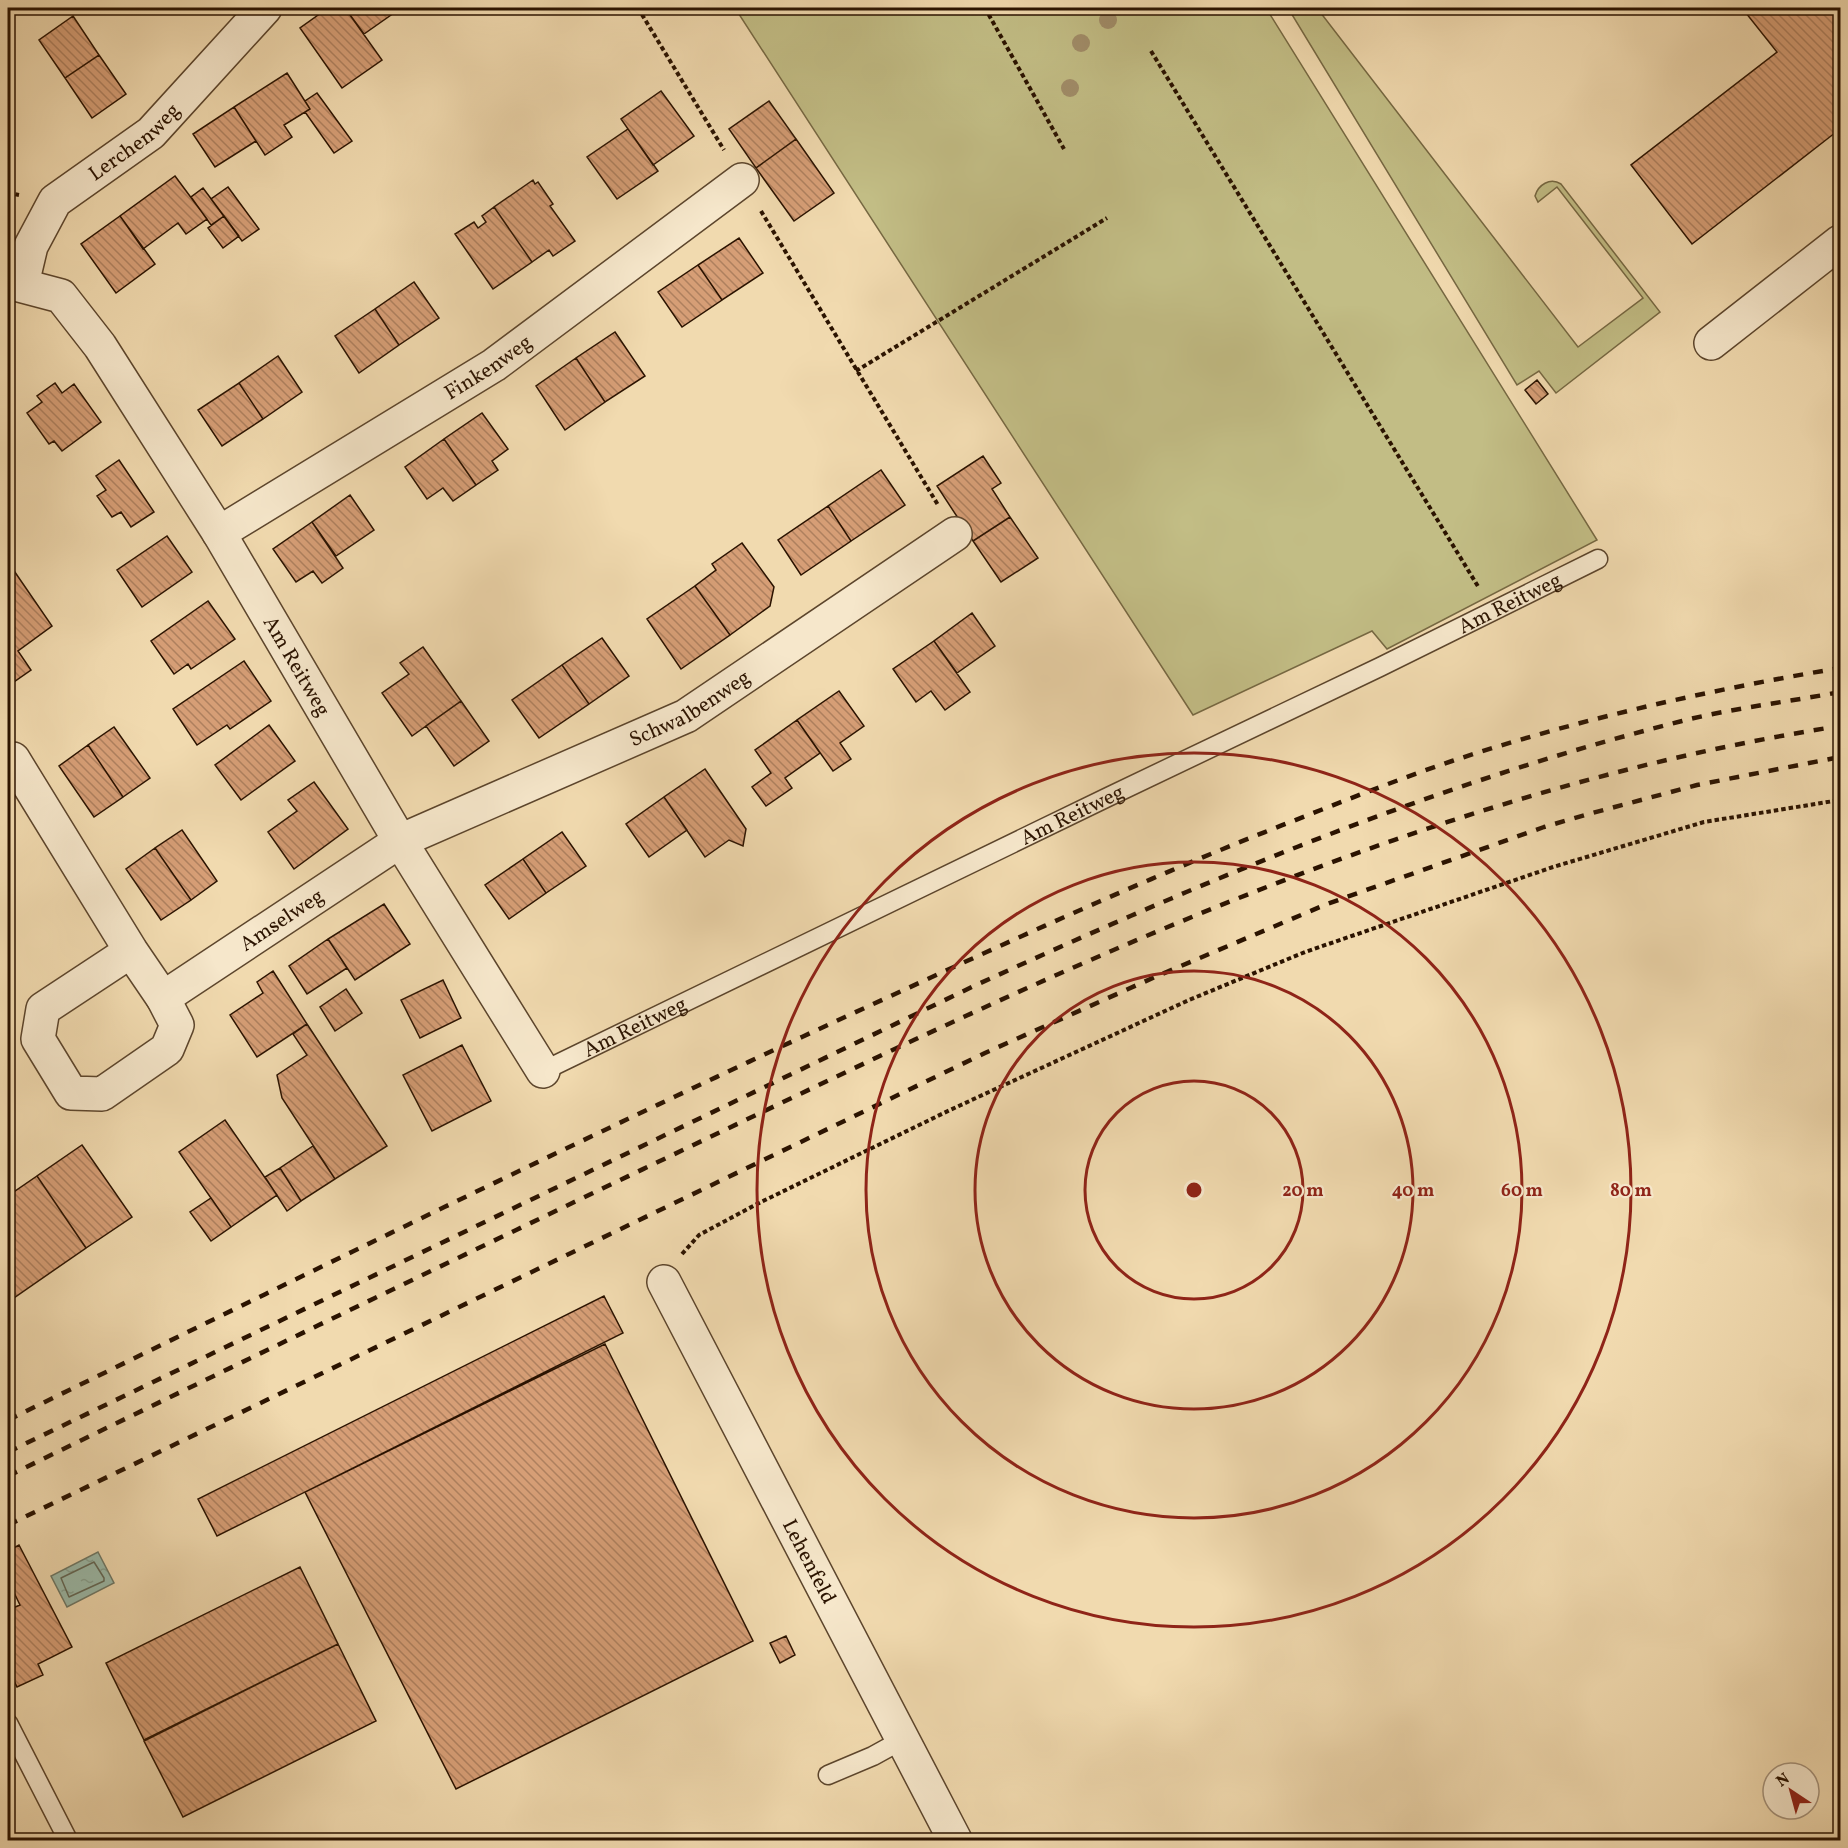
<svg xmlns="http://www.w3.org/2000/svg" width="1848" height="1848" font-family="Vollkorn,serif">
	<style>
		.green { fill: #c2bd85; stroke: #766842; stroke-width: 1.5 }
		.water { fill: url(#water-ripples); stroke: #6e7866; stroke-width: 1.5 }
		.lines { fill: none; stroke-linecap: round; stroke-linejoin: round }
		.shore { stroke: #636755; stroke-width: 1.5 }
		.building { fill: url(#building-back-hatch); stroke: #2b1300; stroke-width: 1.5 }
		.service-casing { stroke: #5c452c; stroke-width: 21 }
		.minor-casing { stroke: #5c452c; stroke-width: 36 }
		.path { stroke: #2b1300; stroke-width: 4; stroke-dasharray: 4.5 3; stroke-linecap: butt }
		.service { stroke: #f6e7cb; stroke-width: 18 }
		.minor { stroke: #f6e7cb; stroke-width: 33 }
		.rail { stroke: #2b1300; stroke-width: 4.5; stroke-dasharray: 10 10; stroke-linecap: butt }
		.tree { fill: #a18d69 }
		.ring { fill: none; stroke: #8f2418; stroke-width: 3 }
		.labels { text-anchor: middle; stroke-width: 4.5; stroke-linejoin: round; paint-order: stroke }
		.street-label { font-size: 21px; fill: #2b1300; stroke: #f6e7cb }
		.centre { fill: #8f2418; stroke: #f6e7cb; stroke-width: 3 }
		.ring-label { font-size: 18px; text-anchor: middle; font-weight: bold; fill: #8f2418; stroke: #f6e7cb; stroke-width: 4.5; stroke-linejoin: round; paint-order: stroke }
	</style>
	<defs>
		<pattern id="water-ripples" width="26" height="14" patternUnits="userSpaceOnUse" patternTransform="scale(1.5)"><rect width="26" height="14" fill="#9bbbaa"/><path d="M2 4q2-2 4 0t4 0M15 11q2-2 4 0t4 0" fill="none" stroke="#86a090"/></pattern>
		<pattern id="building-back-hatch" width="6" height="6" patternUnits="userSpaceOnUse" patternTransform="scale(1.5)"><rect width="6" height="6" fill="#d69e76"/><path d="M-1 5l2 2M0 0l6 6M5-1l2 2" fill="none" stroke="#ae805e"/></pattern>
	</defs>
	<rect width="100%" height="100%" fill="#f1daaf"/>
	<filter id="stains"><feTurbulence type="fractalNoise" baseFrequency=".00333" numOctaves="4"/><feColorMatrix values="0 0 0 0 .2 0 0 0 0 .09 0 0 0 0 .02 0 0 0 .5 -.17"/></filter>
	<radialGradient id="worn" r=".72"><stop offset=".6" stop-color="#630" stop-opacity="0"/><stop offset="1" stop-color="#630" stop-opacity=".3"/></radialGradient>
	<path class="green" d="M 735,8 L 1266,8 L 1597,540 L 1387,649 L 1372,631 L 1193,715 Z
		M 1288,8 L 1317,8 L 1578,347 L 1643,298 L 1557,187 L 1538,202 L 1535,196 C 1538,185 1550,177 1561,184 L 1660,312 L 1556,393 L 1539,371 L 1517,385 Z"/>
	<path class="water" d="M 98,1552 L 114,1583 L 67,1607 L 51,1576 Z"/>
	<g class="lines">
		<path class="shore" d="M 94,1562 L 104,1578 L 104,1581 L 69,1597 L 61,1578 Z"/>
	</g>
	<path class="building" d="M 328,8 L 345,8 L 382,60 L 342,88 L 300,28 Z
		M 345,8 L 401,8 L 364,34 Z
		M 1742,8 L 1830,8 L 1840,21 L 1840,129 L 1692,244 L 1631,165 L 1777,52 Z
		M 73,16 L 99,55 L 65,78 L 39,40 Z
		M 99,55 L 126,94 L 92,118 L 65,78 Z
		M 287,73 L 310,109 L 284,125 L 292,137 L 265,155 L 234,107 Z
		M 661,91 L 694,136 L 653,165 L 621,119 Z
		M 317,93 L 352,141 L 334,153 L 305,112 L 310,109 L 305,101 Z
		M 769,101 L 796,139 L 756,168 L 729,129 Z
		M 234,107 L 256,141 L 215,167 L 193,134 Z
		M 628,129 L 658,171 L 617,199 L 587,157 Z
		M 796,139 L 834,193 L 794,221 L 756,168 Z
		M 175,176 L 207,219 L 186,234 L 178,223 L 143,249 L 120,216 Z
		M 533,180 L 535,184 L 538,182 L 553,204 L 550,206 L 575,241 L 553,256 L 549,250 L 532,262 L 494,207 Z
		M 228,187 L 259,229 L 242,241 L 211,199 Z
		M 203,188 L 224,216 L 211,225 L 191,197 Z
		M 494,207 L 532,262 L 493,289 L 455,234 L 474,222 L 478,228 L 486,222 L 482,216 Z
		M 120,216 L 155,264 L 116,293 L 81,244 Z
		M 224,216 L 239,236 L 223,248 L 208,228 Z
		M 739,238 L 763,273 L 722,300 L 698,265 Z
		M 698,265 L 722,300 L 682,327 L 658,292 Z
		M 414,282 L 439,318 L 399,345 L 375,309 Z
		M 375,309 L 399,345 L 359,373 L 335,336 Z
		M 615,332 L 645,376 L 605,402 L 576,358 Z
		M 278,356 L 302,392 L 263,419 L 239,383 Z
		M 576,358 L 605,402 L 565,430 L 536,386 Z
		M 1537,380 L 1548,394 L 1536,404 L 1525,390 Z
		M 55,383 L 62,393 L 74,384 L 101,422 L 62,451 L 54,441 L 49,444 L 27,413 L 42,402 L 37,396 Z
		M 239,383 L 263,419 L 222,446 L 198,410 Z
		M 482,413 L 508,449 L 492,461 L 498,470 L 476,485 L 444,439 Z
		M 444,439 L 476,485 L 453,501 L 443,488 L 427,499 L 405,467 Z
		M 983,456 L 1001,483 L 992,489 L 1010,517 L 973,541 L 937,486 Z
		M 119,460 L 154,512 L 131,527 L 121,512 L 112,517 L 97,496 L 106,490 L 96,476 Z
		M 881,470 L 905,505 L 851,541 L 828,506 Z
		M 350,495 L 374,530 L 336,556 L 312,522 Z
		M 828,506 L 851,541 L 801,575 L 778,540 Z
		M 1010,517 L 1038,558 L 1001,582 L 973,541 Z
		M 312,522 L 343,568 L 322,583 L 313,571 L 296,582 L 273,549 Z
		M 167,536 L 192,572 L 142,607 L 117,570 Z
		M 742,543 L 774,587 L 770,606 L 730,635 L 695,586 L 716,570 L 712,564 Z
		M 8,562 L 52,626 L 18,651 L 31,670 L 8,686 Z
		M 695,586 L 730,635 L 681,669 L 647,619 Z
		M 208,601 L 235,639 L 191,669 L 188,664 L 174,674 L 151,641 Z
		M 972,613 L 995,646 L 957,673 L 934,641 Z
		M 602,638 L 629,676 L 589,704 L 562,665 Z
		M 934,641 L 970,692 L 945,710 L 931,691 L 916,702 L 893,669 Z
		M 423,647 L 461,701 L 412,736 L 382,693 L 409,674 L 400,663 Z
		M 244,661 L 271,701 L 230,729 L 227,725 L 197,745 L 173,709 Z
		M 562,665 L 589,704 L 539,738 L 512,700 Z
		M 839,691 L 864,726 L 840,743 L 851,759 L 833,771 L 797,720 Z
		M 461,701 L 489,741 L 454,766 L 426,726 Z
		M 8,708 L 14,718 L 8,722 Z
		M 797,720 L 820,753 L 785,778 L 792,788 L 766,806 L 752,787 L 771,773 L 755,750 Z
		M 269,725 L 295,761 L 241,800 L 215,765 Z
		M 114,727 L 150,778 L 123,797 L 88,745 Z
		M 88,745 L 123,797 L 94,817 L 59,766 Z
		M 705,769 L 746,829 L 743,846 L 729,840 L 705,857 L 664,797 Z
		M 314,782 L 348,829 L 294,869 L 268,832 L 297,811 L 288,800 Z
		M 664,797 L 687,830 L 649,857 L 626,824 Z
		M 182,830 L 217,881 L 191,900 L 155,848 Z
		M 562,832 L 586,866 L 546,893 L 523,859 Z
		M 155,848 L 191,900 L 161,920 L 126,869 Z
		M 523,859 L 546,893 L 509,919 L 485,885 Z
		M 384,904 L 410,944 L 355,980 L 328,939 Z
		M 328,939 L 347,968 L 307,994 L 289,966 Z
		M 273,971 L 307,1024 L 257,1057 L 230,1015 L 263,993 L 257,982 Z
		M 443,980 L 461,1018 L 420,1038 L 401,1000 Z
		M 346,989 L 362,1013 L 335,1031 L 320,1007 Z
		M 307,1024 L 387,1146 L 335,1179 L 282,1098 L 277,1075 L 307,1055 L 293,1034 Z
		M 462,1045 L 491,1101 L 432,1131 L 403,1075 Z
		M 225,1120 L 277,1195 L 231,1227 L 179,1152 Z
		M 82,1145 L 132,1217 L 86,1248 L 37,1176 Z
		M 313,1146 L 335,1179 L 301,1201 L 280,1168 Z
		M 280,1168 L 301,1201 L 287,1211 L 265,1177 Z
		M 37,1176 L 86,1248 L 8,1302 L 8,1196 Z
		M 211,1198 L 231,1227 L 211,1241 L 190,1212 Z
		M 604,1296 L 623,1333 L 217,1536 L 198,1499 Z
		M 605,1344 L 753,1641 L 456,1789 L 305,1492 Z
		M 19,1545 L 72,1647 L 38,1664 L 43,1675 L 17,1687 L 8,1668 L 8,1610 L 20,1605 L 8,1580 L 8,1551 Z
		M 300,1567 L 338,1644 L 144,1740 L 106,1663 Z
		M 786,1636 L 795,1655 L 780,1663 L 770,1643 Z
		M 338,1644 L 376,1721 L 183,1817 L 144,1741 Z"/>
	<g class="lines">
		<g class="service-casing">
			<g id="service">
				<path id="s1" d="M 543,1071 L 1108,797 L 1380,667 L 1598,559"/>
				<path d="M 8,1723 L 68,1840"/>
				<path d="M 828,1775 L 873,1756 L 902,1740"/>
			</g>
		</g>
		<g class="minor-casing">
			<g id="minor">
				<path id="s2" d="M 8,282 L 61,296 L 100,346 L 219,533 L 400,841 L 543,1071"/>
				<path id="s3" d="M 22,284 L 31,246 L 55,201 L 151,133 L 265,8"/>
				<path d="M 1711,343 L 1840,242"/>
				<path id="s4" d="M 219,533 L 494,365 L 742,180"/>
				<path d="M 13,759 L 131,951 L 163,998 L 177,1025 L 167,1049 L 102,1094 L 71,1093 L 38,1039 L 43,1009 L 131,951"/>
				<path id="s5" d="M 163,998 L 400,841 L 686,716 L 955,534"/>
				<path id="s6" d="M 664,1282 L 955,1840"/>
			</g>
		</g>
		<path class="path" d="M 638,8 L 724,150
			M 985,8 L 1064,149
			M 1151,51 L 1479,588
			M 8,193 L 19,195
			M 761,211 L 938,505
			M 856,371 L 1107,218
			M 682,1254 L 699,1235 L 757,1204 L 950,1110 L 1189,1000 L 1305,952 L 1553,867 L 1704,822 L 1840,800"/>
		<use href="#service" class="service"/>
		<use href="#minor" class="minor"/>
		<path class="rail" d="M 8,1420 C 286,1284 564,1147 845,1017 C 993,949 1141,880 1293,821 C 1346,800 1399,779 1452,761 C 1579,719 1709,690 1840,668
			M 8,1452 L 974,986 C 1203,881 1436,783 1682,721 C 1733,708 1788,702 1840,692
			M 8,1476 C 256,1355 505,1235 754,1116 C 1104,948 1454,786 1840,726
			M 8,1525 L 985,1053 L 1155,977 L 1327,904 L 1544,827 L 1585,815 L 1697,785 L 1840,757"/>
	</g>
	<g class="tree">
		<circle cx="1108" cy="20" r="9"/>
		<circle cx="1081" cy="43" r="9"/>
		<circle cx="1070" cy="88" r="9"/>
	</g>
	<g class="ring">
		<circle cx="1194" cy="1190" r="109"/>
		<circle cx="1194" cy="1190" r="219"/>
		<circle cx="1194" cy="1190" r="328"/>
		<circle cx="1194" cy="1190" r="437"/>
	</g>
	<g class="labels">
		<g class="street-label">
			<text dy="7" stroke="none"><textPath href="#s3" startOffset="189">Lerchenweg</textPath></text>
			<text dy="7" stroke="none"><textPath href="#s4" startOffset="316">Finkenweg</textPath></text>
			<text dy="7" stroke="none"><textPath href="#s1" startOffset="1074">Am Reitweg</textPath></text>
			<text dy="7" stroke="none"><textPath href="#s2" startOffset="494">Am Reitweg</textPath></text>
			<text dy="7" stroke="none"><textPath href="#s5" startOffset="603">Schwalbenweg</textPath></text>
			<text dy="7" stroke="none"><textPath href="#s1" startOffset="588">Am Reitweg</textPath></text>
			<text dy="7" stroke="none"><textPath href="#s5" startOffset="142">Amselweg</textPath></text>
			<text dy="7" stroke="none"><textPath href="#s1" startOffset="102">Am Reitweg</textPath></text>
			<text dy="7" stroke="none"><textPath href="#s6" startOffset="315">Lehenfeld</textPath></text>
		</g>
	</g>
	<circle cx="1194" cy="1190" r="9" class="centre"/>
	<g class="ring-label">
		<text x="1303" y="1196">20 m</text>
		<text x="1413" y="1196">40 m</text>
		<text x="1522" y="1196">60 m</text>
		<text x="1631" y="1196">80 m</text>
	</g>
	<rect width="1848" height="1848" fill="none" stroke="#f1daaf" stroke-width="30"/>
	<rect x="9" y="9" width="1830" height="1830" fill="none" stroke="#2b1300" stroke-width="3"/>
	<rect x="15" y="15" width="1818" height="1818" fill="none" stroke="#2b1300" stroke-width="1.5"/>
	<g transform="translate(1791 1791) rotate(324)"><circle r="28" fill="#f6e7cb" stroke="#a5927a" stroke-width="1.5"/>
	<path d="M0-4.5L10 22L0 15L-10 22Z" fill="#8f2418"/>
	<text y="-9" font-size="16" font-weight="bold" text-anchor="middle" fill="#2b1300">N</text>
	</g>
	<rect width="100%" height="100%" filter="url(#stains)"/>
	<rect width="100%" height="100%" fill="url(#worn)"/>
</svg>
